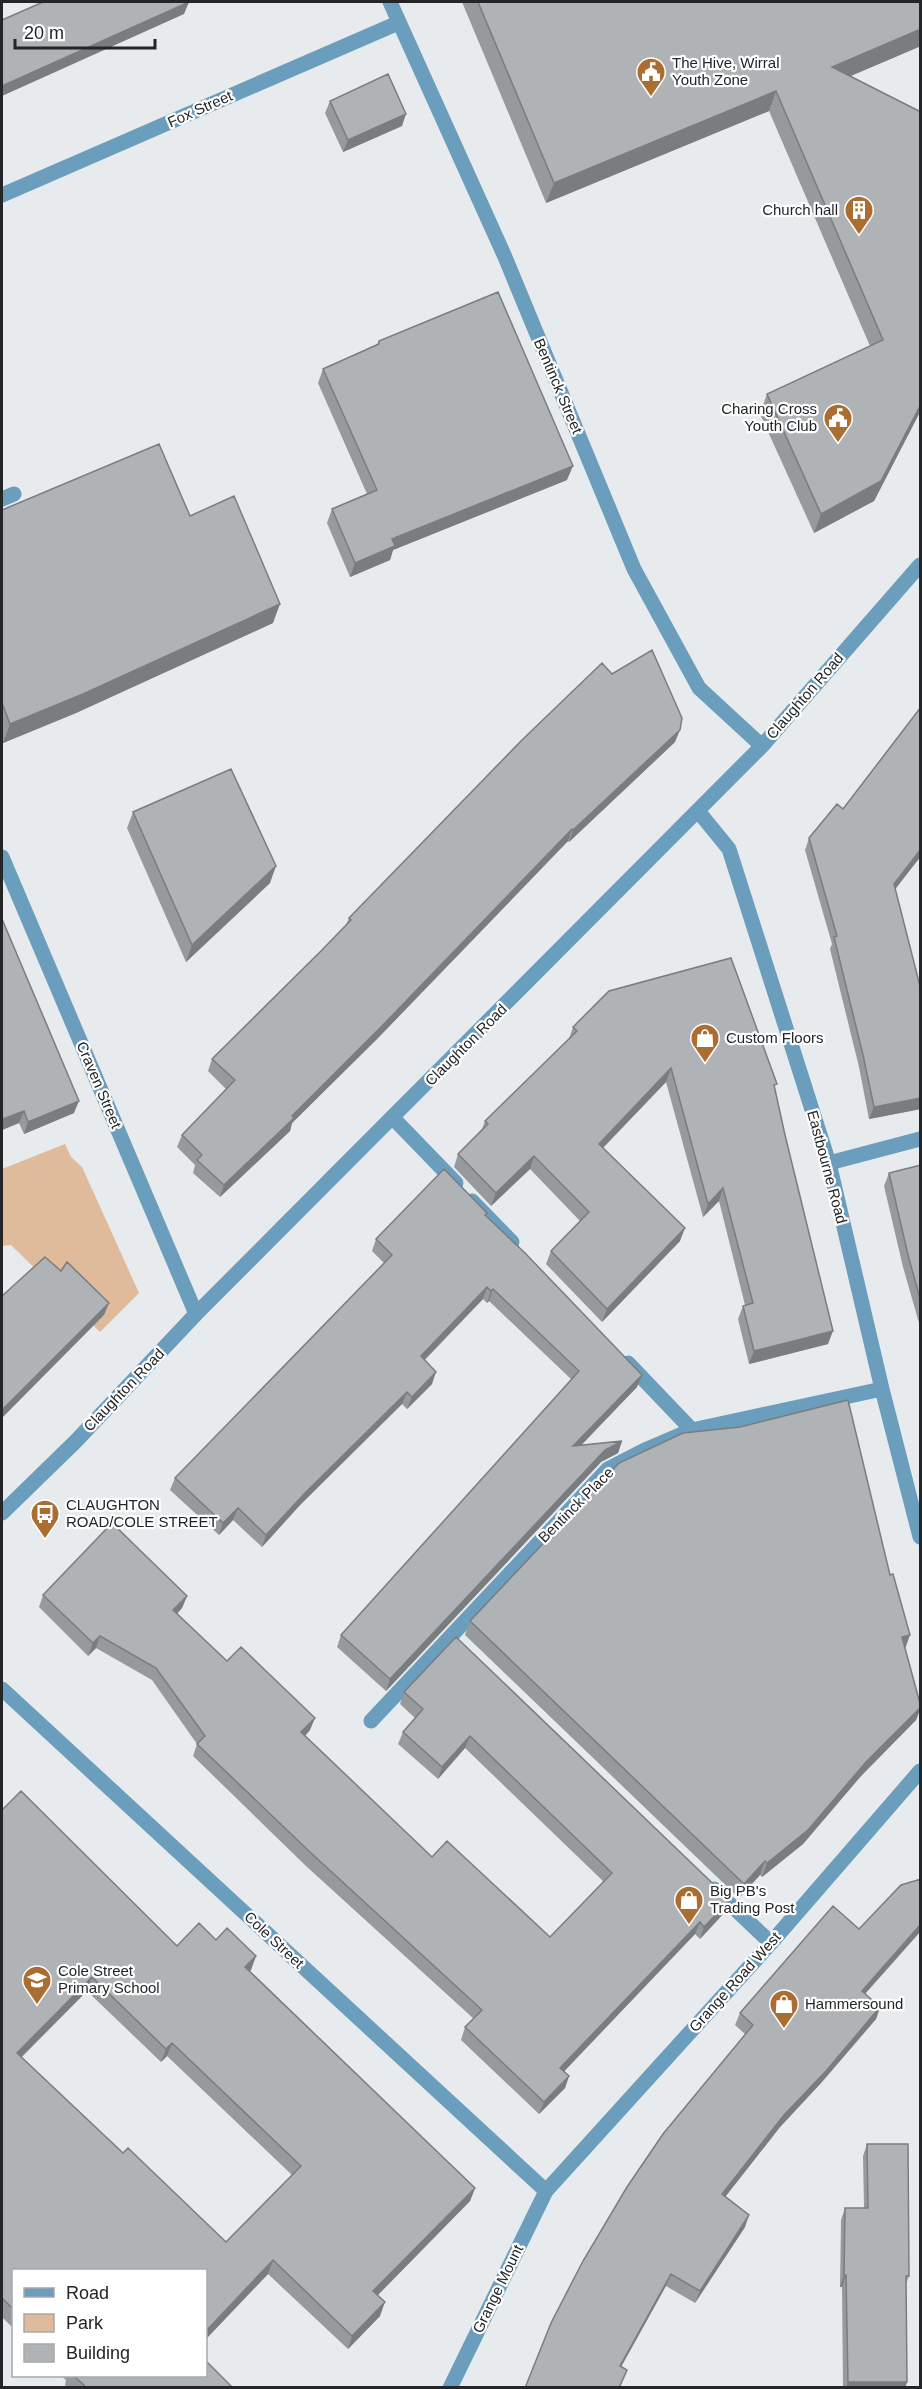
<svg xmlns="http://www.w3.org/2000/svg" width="922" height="2389" font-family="Arial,sans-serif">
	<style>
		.green { fill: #dfba9b }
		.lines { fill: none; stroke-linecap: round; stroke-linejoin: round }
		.minor { stroke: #6b9dbc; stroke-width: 15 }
		.wall { fill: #969a9d; fill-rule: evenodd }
		.shaded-wall { fill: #7a7d7f }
		.building { fill: #afb3b6; stroke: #7a7d7f; stroke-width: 1.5; fill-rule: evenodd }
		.labels { text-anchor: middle; stroke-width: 4.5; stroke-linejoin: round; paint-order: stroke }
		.poi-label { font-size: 15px; fill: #232526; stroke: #fff; text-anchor: start }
		.street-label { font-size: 15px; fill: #232526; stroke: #fff }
	</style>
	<rect width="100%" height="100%" fill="#e7ebee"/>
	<path class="green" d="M 65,1144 L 71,1157 L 82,1167 L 139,1293 L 100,1332 L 11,1245 L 2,1246 L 2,1169 Z"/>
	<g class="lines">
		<path class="minor" d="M 390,2 L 505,257 L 634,569 L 699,688 L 762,746
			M 2,195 L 398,23
			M 2,499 L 14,494
			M 698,811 L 729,849 L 829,1163 L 882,1389 L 920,1537
			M 2,857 L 196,1314
			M 393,1118 L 456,1183
			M 829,1163 L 920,1139
			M 472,1201 L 512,1242
			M 628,1363 L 692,1430
			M 2,1513 L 76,1441 L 196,1314 L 762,746 L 920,565
			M 2,1689 L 546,2191
			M 371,1721 L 608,1469 L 645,1450 L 692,1430 L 882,1389
			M 714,1889 L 771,1943
			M 450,2388 L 546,2191 L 771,1943 L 920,1771"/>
	</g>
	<path class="wall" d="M 462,2 L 921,2 L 921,46 L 850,76 L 921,112 L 921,410 L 874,501 L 814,533 L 760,414 L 767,394 L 870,346 L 769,111 L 546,203 Z
		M 330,101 L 402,126 L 343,152 L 325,113 Z
		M 379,341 L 567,480 L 393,550 L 390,560 L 350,577 L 327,523 L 332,509 L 367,494 L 318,383 L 323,369 L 377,344 Z
		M 2,510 L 190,516 L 273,623 L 76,713 L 3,743 L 2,739 Z
		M 921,707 L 921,856 L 895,888 L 921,990 L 921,1109 L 869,1119 L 859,1067 L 830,949 L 832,944 L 805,850 L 809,838 L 843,809 Z
		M 675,742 L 569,842 L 568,841 L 377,1039 L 292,1123 L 290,1131 L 220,1197 L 193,1173 L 195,1165 L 177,1147 L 182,1135 L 226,1089 L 208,1071 L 212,1059 L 321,951 L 346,925 L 349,918 Z
		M 133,812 L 270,883 L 186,962 L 127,828 Z
		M 2,919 L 74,1113 L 24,1134 L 19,1123 L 2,1130 Z
		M 573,1027 L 775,1089 L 828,1344 L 749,1364 L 738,1319 L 743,1306 L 745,1305 L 719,1201 L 703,1217 L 666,1082 L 603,1148 L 680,1241 L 602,1322 L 546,1264 L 551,1251 L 580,1221 L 530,1169 L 491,1206 L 454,1167 L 458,1154 L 482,1129 L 485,1121 L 569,1039 Z
		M 921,1165 L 921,1330 L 903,1267 L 884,1186 L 889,1173 Z
		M 487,1213 L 486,1216 L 637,1387 L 581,1445 L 622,1441 L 618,1453 L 601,1462 L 386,1691 L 337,1647 L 341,1635 L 572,1380 L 489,1301 L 487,1303 L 483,1299 L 425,1360 L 432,1384 L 407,1409 L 402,1404 L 300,1505 L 262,1547 L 233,1520 L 219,1535 L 170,1490 L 175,1478 L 384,1263 L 372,1251 L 376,1239 Z
		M 43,1595 L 187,1596 L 182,1608 L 177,1614 L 227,1661 L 310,1730 L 305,1736 L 432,1857 L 550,1937 L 604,1882 L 465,1748 L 438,1779 L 398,1744 L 403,1732 L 415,1718 L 400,1704 L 404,1692 L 730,1900 L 725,1912 L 700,1939 L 695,1934 L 564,2071 L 569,2076 L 565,2088 L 539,2114 L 461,2040 L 465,2027 L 474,2019 L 306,1866 L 193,1756 L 197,1744 L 152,1680 L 96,1648 L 88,1656 L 39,1607 Z
		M 470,1621 L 905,1649 L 921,1708 L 916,1720 L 861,1776 L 803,1844 L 762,1877 L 760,1875 L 739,1898 L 465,1635 Z
		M 2,1810 L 177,1946 L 216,1940 L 256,1956 L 250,1971 L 475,2188 L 470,2201 L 378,2295 L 380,2316 L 348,2349 L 268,2274 L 206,2339 L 206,2271 L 14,2271 L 14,2329 L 2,2317 ZM 87,1991 L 161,2062 L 167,2056 L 292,2175 L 226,2242 L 123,2153 L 22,2057 Z
		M 865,1994 L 880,2007 L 876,2019 L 821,2083 L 780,2127 L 725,2197 L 745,2227 L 695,2303 L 666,2286 L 745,2034 L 735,2025 L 740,2013 Z
		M 867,2144 L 909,2276 L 906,2284 L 907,2382 L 905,2388 L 843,2388 L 842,2287 L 840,2287 L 841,2220 L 845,2208 L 864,2208 L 863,2156 Z
		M 61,2376 L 206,2376 L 233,2388 L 68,2388 L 65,2385 L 66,2380 Z"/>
	<path class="shaded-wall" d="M 189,2 L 184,14 L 2,96 L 2,86 Z
		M 921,29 L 921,46 L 825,87 L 832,67 Z
		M 776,91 L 769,111 L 546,203 L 554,183 Z
		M 406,114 L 402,126 L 343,152 L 348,140 Z
		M 921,404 L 921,410 L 874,501 L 814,533 L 821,514 Z
		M 573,466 L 567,480 L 393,550 L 390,560 L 350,577 L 355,563 L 392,539 Z
		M 280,604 L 273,623 L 76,713 L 3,743 L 10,724 Z
		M 680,730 L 675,742 L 569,842 L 573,830 Z
		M 572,829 L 568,841 L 377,1039 L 292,1123 L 290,1131 L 220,1197 L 224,1185 Z
		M 921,849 L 921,856 L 890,896 L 894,884 Z
		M 276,866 L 270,883 L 186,962 L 192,945 Z
		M 671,1068 L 666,1082 L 594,1157 L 599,1144 Z
		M 921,1098 L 921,1109 L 869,1119 L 874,1107 Z
		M 79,1101 L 74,1113 L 24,1134 L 28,1122 Z
		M 24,1111 L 19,1123 L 2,1130 L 2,1123 L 3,1119 Z
		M 534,1156 L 530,1169 L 491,1206 L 496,1193 Z
		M 723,1188 L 719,1201 L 703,1217 L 708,1204 Z
		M 685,1228 L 680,1241 L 602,1322 L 607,1309 Z
		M 487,1287 L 483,1299 L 416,1368 L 421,1356 Z
		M 493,1289 L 489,1301 L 487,1303 L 491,1291 Z
		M 109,1303 L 104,1315 L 2,1418 L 2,1410 Z
		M 833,1331 L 828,1344 L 749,1364 L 754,1351 Z
		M 436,1372 L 432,1384 L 407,1409 L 412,1397 Z
		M 642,1375 L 637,1387 L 569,1458 L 573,1446 Z
		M 407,1392 L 402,1404 L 300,1505 L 262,1547 L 266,1535 L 305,1493 Z
		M 622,1441 L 618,1453 L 601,1462 L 386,1691 L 390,1679 L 605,1450 Z
		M 238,1508 L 233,1520 L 219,1535 L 223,1523 Z
		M 187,1596 L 182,1608 L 169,1622 L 173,1610 Z
		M 910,1635 L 905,1649 L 902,1637 Z
		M 100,1636 L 96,1648 L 88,1656 L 93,1643 Z
		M 921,1707 L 916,1720 L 861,1776 L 803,1844 L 762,1877 L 767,1863 Z
		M 315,1718 L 310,1730 L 297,1745 L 301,1732 Z
		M 470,1736 L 465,1748 L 438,1779 L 442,1767 Z
		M 765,1861 L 760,1875 L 739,1898 L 744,1884 Z
		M 730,1900 L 725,1912 L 700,1939 L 704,1927 Z
		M 700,1922 L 695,1934 L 556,2080 L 560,2068 Z
		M 921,1924 L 921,1931 L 857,2003 L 862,1991 Z
		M 256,1956 L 251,1970 L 240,1981 L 245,1967 Z
		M 92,1977 L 87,1991 L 12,2066 L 17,2053 Z
		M 880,2007 L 876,2019 L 821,2083 L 780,2127 L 718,2206 L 722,2194 L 784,2115 Z
		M 172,2043 L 167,2056 L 161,2062 L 166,2049 Z
		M 569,2076 L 565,2088 L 539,2114 L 544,2102 Z
		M 475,2188 L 470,2201 L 368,2305 L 373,2291 Z
		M 749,2215 L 745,2227 L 695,2303 L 700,2291 Z
		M 273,2260 L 268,2274 L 206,2339 L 206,2331 Z
		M 671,2274 L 666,2286 L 615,2378 L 620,2366 Z
		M 844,2275 L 846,2275 L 842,2287 L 840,2287 Z
		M 385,2302 L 380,2316 L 348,2349 L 352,2336 Z
		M 848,2382 L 907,2382 L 905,2388 L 846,2388 Z"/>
	<path class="building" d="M 43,2 L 189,2 L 2,86 L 2,20 Z
		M 478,2 L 921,2 L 921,29 L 832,67 L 921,112 L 921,404 L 881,481 L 821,514 L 767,394 L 883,340 L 776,91 L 554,183 Z
		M 388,74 L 406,114 L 348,140 L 330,101 Z
		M 498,292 L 573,466 L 392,539 L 395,546 L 355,563 L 332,509 L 377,490 L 323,369 L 379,344 L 379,341 Z
		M 159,444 L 190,516 L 234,496 L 280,604 L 83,694 L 10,724 L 2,703 L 2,510 Z
		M 652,650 L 682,718 L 680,730 L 573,830 L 572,829 L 381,1027 L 292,1116 L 294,1118 L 224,1185 L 197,1160 L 202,1155 L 182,1135 L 235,1080 L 212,1059 L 321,951 L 351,920 L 349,918 L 522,740 L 602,663 L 612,674 Z
		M 921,707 L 921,849 L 894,884 L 921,990 L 921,1098 L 874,1107 L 863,1055 L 834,937 L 837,936 L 809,838 L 837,804 L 843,809 Z
		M 231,769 L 276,866 L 192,945 L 133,812 Z
		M 2,919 L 79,1101 L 28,1122 L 24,1111 L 3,1119 L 2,1116 Z
		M 731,958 L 777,1084 L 774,1085 L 785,1135 L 833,1331 L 754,1351 L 743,1306 L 753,1303 L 723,1188 L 708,1204 L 671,1068 L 599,1144 L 685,1228 L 607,1309 L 551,1251 L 589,1212 L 534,1156 L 496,1193 L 458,1154 L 488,1124 L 485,1121 L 577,1031 L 573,1027 L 609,991 Z
		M 921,1165 L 921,1302 L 908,1255 L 889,1173 Z
		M 444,1169 L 487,1213 L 485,1215 L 525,1253 L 642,1375 L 573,1446 L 622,1441 L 605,1450 L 390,1679 L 341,1635 L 579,1371 L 493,1289 L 491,1291 L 487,1287 L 421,1356 L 436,1372 L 412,1397 L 407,1392 L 305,1493 L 266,1535 L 238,1508 L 223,1523 L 175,1478 L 392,1255 L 376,1239 Z
		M 45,1257 L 61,1271 L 67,1262 L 109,1303 L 2,1410 L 2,1296 Z
		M 848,1400 L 890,1575 L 893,1574 L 910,1635 L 902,1637 L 921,1707 L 866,1762 L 808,1830 L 767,1863 L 765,1861 L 744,1884 L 470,1621 L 619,1463 L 683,1433 L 740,1427 Z
		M 112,1523 L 187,1596 L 173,1610 L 227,1661 L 241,1647 L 315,1718 L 301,1732 L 432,1857 L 447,1841 L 550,1937 L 612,1873 L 470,1736 L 442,1767 L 403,1732 L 423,1709 L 404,1692 L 456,1637 L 730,1900 L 704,1927 L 700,1922 L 560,2068 L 569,2076 L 544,2102 L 465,2027 L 482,2010 L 311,1853 L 197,1744 L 205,1736 L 156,1668 L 100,1636 L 93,1643 L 43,1595 Z
		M 21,1791 L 177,1946 L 199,1923 L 216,1940 L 227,1928 L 256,1956 L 245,1967 L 475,2188 L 373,2291 L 385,2302 L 352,2336 L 273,2260 L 206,2331 L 206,2271 L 14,2271 L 14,2310 L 2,2298 L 2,1810 ZM 92,1977 L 166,2049 L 172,2043 L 301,2166 L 226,2242 L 128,2148 L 123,2153 L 17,2053 Z
		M 921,1879 L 921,1924 L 862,1991 L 880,2007 L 826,2071 L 784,2115 L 722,2194 L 749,2215 L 700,2291 L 671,2274 L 620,2366 L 627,2370 L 619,2388 L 525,2388 L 551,2323 L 583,2261 L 627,2187 L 663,2134 L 753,2025 L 740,2013 L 833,1906 L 859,1929 L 901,1885 Z
		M 867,2144 L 908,2144 L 909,2276 L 906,2276 L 907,2382 L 848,2382 L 846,2275 L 844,2275 L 845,2208 L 868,2208 Z
		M 206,2361 L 233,2388 L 87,2388 L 74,2376 L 206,2376 Z"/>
	<defs>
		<g id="civic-pin" transform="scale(1.5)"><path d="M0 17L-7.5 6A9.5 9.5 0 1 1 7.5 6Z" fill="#ab6e32" stroke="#fff"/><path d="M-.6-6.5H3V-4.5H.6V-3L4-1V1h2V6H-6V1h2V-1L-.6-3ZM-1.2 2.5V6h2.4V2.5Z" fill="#fff"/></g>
		<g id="building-pin" transform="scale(1.5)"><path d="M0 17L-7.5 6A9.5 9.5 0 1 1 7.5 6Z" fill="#ab6e32" stroke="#fff"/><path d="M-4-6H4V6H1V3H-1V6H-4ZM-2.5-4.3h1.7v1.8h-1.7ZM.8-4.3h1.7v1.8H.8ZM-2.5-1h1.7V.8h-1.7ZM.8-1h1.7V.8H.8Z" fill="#fff"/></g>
		<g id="shop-pin" transform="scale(1.5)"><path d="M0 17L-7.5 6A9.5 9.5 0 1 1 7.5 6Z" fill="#ab6e32" stroke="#fff"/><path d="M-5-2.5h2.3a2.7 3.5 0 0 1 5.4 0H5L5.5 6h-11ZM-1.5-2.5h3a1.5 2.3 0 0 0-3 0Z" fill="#fff"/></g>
		<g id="bus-pin" transform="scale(1.5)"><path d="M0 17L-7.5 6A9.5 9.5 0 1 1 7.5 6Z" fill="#ab6e32" stroke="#fff"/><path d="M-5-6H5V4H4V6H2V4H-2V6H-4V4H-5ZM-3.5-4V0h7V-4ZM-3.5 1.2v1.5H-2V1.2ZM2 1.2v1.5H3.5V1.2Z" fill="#fff"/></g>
		<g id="school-pin" transform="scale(1.5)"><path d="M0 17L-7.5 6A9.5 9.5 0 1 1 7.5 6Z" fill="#ab6e32" stroke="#fff"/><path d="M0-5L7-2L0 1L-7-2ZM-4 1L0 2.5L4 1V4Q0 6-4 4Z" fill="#fff"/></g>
	</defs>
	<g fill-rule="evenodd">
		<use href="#civic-pin" x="651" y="72"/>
		<use href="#building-pin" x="859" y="210"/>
		<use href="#civic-pin" x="838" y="418"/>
		<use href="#shop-pin" x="705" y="1038"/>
		<use href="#bus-pin" x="45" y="1514"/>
		<use href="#shop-pin" x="689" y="1900"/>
		<use href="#school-pin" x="37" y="1980"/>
		<use href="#shop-pin" x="784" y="2004"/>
	</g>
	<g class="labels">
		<g class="poi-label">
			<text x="672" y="68">The Hive, Wirral<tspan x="672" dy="17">Youth Zone</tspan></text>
			<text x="838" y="215" text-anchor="end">Church hall</text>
			<text x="817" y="414" text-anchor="end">Charing Cross<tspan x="817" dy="17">Youth Club</tspan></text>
			<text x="726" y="1043">Custom Floors</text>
			<text x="66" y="1510">CLAUGHTON<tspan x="66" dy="17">ROAD/COLE STREET</tspan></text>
			<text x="710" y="1896">Big PB's<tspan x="710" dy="17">Trading Post</tspan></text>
			<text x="58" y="1976">Cole Street<tspan x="58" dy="17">Primary School</tspan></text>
			<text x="805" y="2009">Hammersound</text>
		</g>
		<g class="street-label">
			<text transform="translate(200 109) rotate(-24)" y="5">Fox Street</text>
			<text transform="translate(558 386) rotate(67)" y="5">Bentinck Street</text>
			<text transform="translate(805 696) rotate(-49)" y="5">Claughton Road</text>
			<text transform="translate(466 1045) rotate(-45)" y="5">Claughton Road</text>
			<text transform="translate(99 1085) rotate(67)" y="5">Craven Street</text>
			<text transform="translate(827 1167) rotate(75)" y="5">Eastbourne Road</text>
			<text transform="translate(124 1390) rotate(-46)" y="5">Claughton Road</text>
			<text transform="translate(576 1505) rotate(-45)" y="5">Bentinck Place</text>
			<text transform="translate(274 1940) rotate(43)" y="5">Cole Street</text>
			<text transform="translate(735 1982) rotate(-48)" y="5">Grange Road West</text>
			<text transform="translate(498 2289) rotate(-64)" y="5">Grange Mount</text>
		</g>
	</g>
	<rect width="922" height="2389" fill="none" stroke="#232526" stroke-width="6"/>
	<rect x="12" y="2269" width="195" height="108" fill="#ffffff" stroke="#a7a8a8" stroke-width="1.5"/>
	<rect x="24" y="2288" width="30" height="9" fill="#6b9dbc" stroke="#a7a8a8" stroke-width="1.5"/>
	<text x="66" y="2299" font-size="18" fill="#232526">Road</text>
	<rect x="24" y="2314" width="30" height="18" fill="#dfba9b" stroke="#a7a8a8" stroke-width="1.5"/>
	<text x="66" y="2329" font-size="18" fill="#232526">Park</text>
	<rect x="24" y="2344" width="30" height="18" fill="#afb3b6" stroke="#a7a8a8" stroke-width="1.5"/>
	<text x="66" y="2359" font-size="18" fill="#232526">Building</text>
	<path d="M15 39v9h140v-9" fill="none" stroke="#232526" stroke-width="3"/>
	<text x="24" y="39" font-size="18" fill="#232526" stroke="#ffffff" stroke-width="4.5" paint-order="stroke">20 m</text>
</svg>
